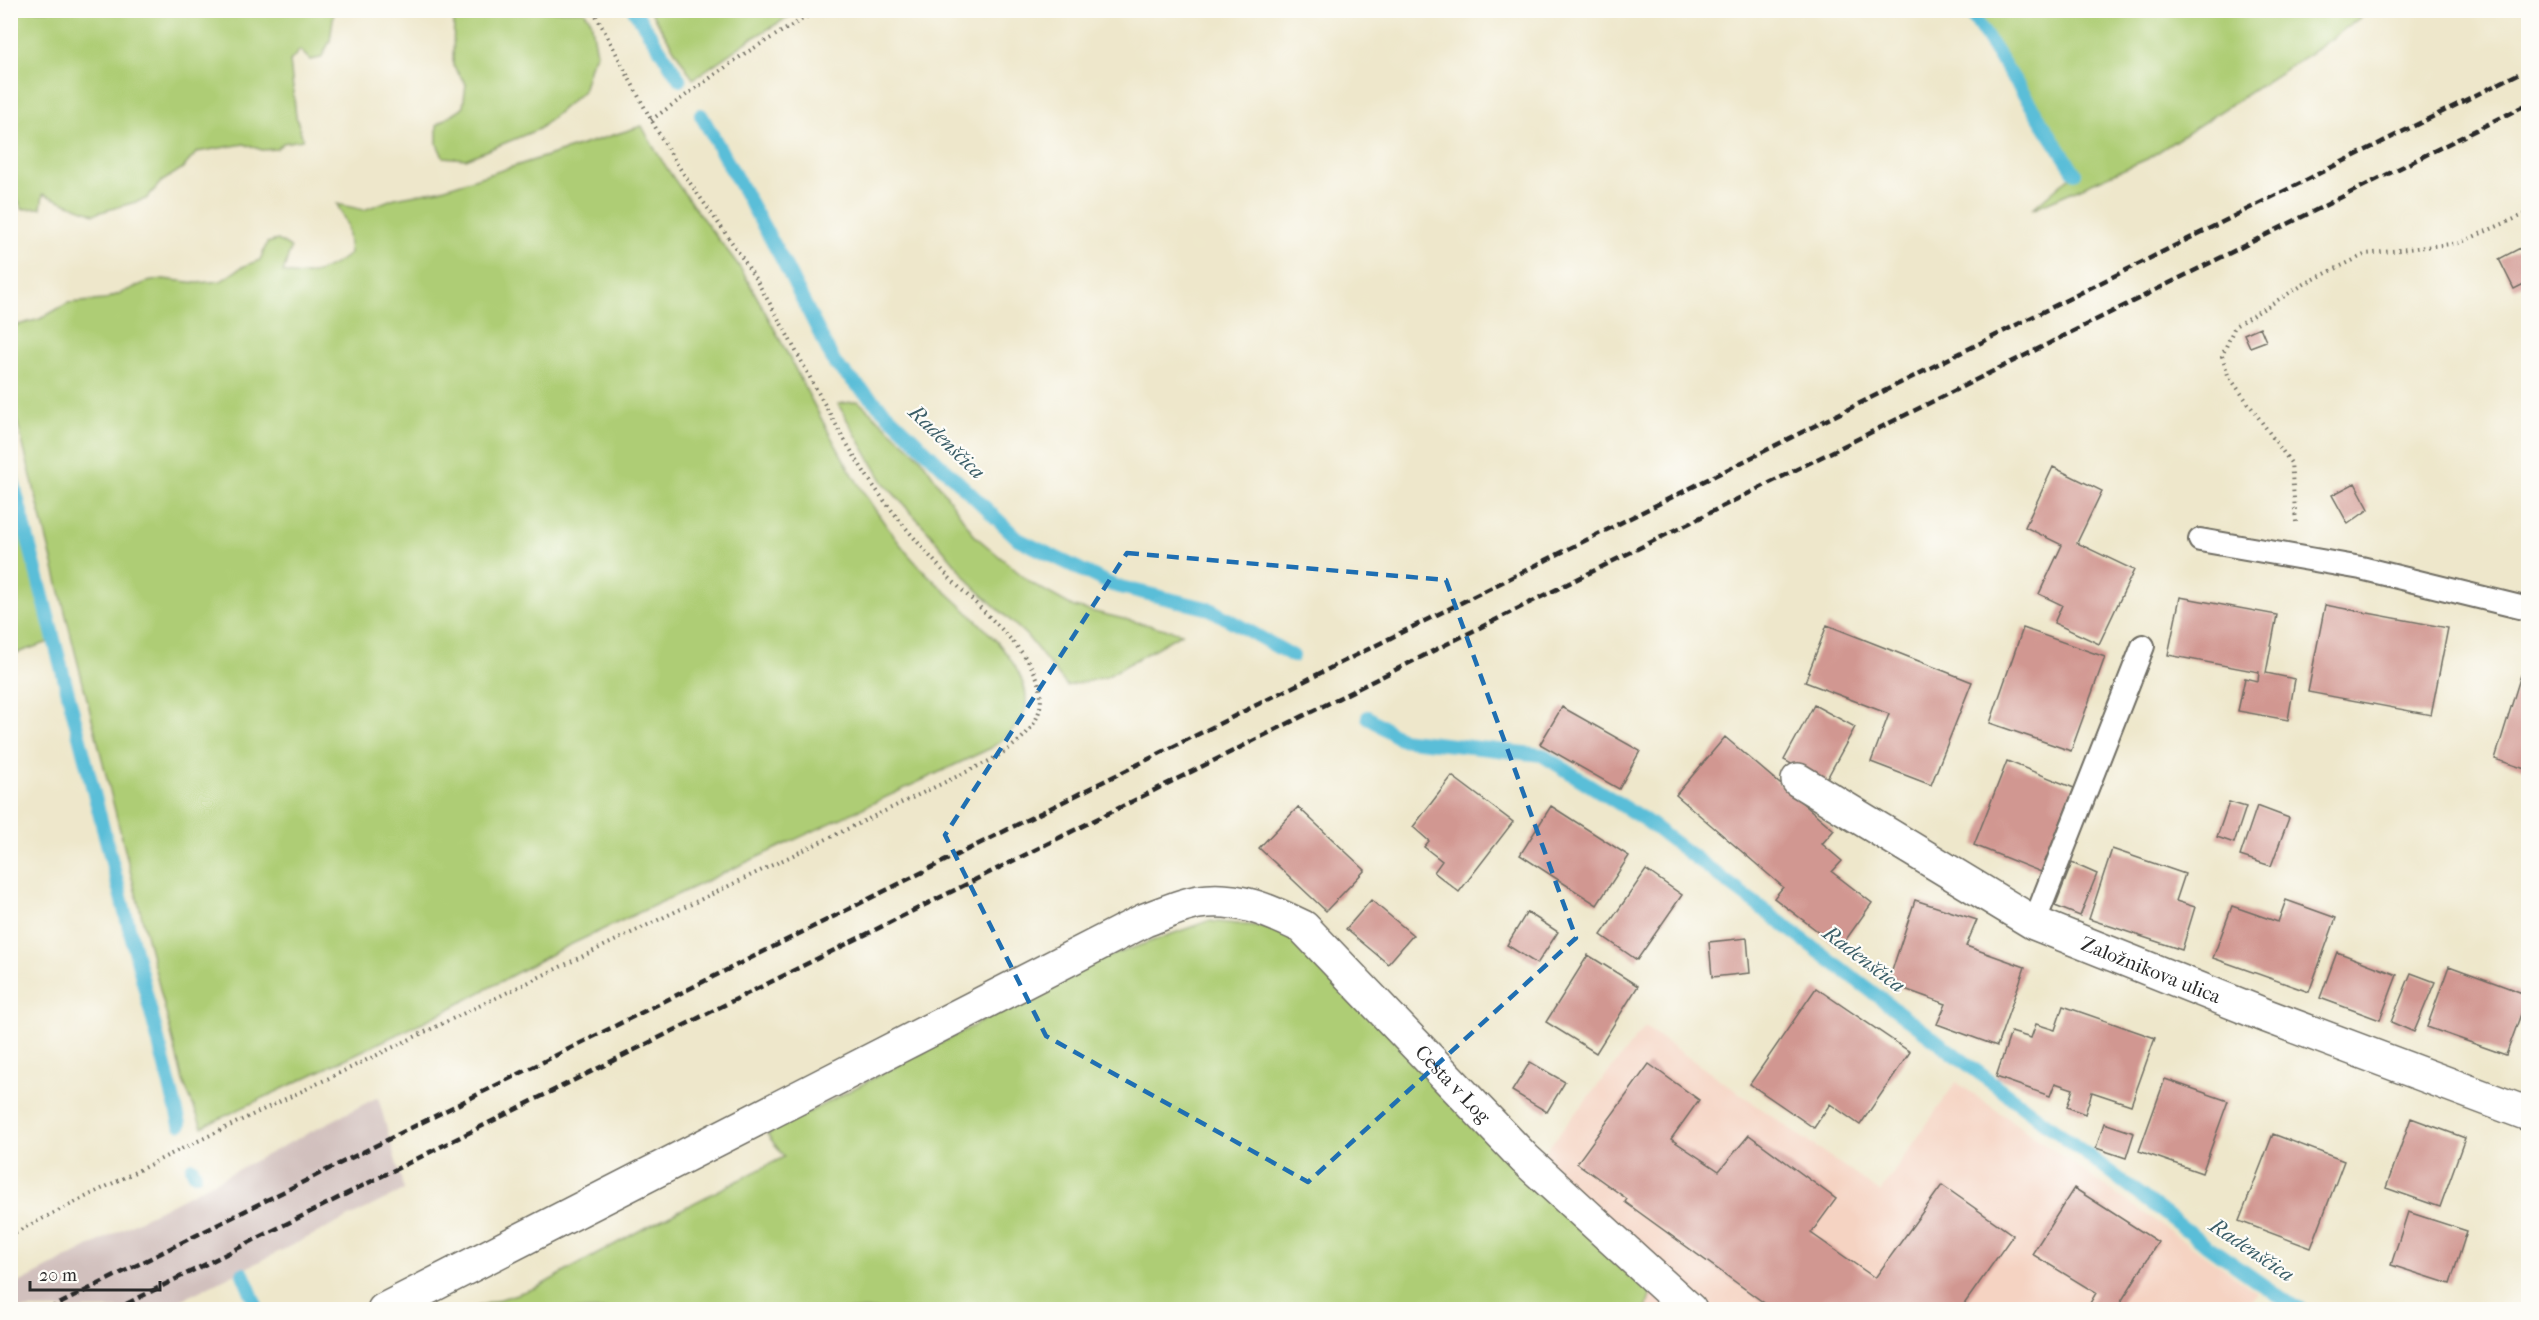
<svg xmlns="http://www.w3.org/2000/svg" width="2539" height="1320" font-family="'IM FELL French Canon',serif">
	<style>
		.built { fill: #f5d3c2 }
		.industrial { fill: #d1c0bd }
		.green { fill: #aecd75; stroke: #6c7c50; stroke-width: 1.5 }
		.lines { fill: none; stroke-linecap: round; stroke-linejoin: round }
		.stream { stroke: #5abed8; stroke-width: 14 }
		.building { fill: #d19791 }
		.service-casing { stroke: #6f6d63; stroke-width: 26 }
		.minor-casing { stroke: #6f6d63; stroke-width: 36 }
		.path { stroke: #6f6d63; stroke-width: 4; stroke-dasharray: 1.5 4.5; stroke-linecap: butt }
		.service { stroke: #fff; stroke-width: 22 }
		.minor { stroke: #fff; stroke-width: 33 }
		.rail { stroke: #2b2b2b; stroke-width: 4.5; stroke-dasharray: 9 4.5; stroke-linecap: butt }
		.marked { fill: none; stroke: #1f6fb2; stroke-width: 4.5; stroke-dasharray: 12 8; stroke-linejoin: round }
		.labels { text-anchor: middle; stroke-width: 4.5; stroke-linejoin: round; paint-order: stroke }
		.street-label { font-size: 20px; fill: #2b2b2b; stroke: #fdfcf7 }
		.water-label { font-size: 21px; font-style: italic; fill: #3b5e68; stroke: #fdfcf7 }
	</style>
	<rect width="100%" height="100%" fill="#fdfcf7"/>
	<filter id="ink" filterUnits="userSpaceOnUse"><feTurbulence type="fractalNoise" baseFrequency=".0167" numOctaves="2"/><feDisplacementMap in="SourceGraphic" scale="12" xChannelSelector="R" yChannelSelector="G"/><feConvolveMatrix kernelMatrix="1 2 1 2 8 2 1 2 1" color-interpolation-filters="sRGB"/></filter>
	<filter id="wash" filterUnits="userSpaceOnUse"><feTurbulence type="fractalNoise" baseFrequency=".008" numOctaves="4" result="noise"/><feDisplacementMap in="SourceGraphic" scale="24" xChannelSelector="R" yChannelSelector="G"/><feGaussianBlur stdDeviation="1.35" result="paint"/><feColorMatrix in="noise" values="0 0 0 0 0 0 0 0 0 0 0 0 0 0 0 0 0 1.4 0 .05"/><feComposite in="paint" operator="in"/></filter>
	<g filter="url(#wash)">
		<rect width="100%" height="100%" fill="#eee7cb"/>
		<path class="built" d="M 1645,1027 L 1880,1192 L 1956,1082 L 2257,1292 L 2246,1310 L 1646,1309 L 1647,1307 L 1526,1175 Z"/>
		<path class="industrial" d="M 378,1097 L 404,1190 L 163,1309 L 11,1309 L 11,1287 Z"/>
		<path class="green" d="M 10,11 L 11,10 L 334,11 L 330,41 L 321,58 L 310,60 L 300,50 L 290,61 L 296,116 L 303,140 L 283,143 L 277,149 L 262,150 L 244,144 L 197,152 L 183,168 L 161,182 L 146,199 L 94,214 L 43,194 L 41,208 L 22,209 L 11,184 Z
			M 454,11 L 584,11 L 591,20 L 597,54 L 591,63 L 583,91 L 539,129 L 466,159 L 443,157 L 437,144 L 437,125 L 463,107 L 466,84 L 453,66 Z
			M 650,11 L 799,11 L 751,39 L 693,79 Z
			M 1975,11 L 2369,11 L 2320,47 L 2147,159 L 2032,209 L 2062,183 L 2080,171 Z
			M 642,126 C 662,165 689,200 715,235 C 725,248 737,261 745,276 C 799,368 839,470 908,554 C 942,595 1012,639 1025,690 C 1032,718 1010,734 991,748 L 559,950 L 444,1012 L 202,1127 L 183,1081 L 11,397 L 11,324 L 18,325 L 40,319 L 68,303 L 104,300 L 147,282 L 163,279 L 197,283 L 221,281 L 242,267 L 260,260 L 267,243 L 278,240 L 291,248 L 283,272 C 308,280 329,269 350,254 L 347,225 L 337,204 L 364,210 L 395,198 L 439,190 Z
			M 858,401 L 920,457 L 975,536 L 1031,583 L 1074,607 L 1182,633 L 1106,677 L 1067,686 L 1026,635 L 974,587 L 928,531 L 883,482 L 838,404 Z
			M 10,473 L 55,640 L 11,655 L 10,655 Z
			M 1208,921 L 1267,927 L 1308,948 L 1651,1292 L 1646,1310 L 467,1310 L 538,1287 L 637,1232 L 784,1157 L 767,1134 L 1099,960 Z"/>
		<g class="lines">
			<path class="stream" d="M 634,10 L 680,80
				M 1969,10 L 2075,173
				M 701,115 L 782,259 L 835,364 L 1018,539 L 1112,585 L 1210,609 L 1293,656
				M 10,470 L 180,1124
				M 1368,717 L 1400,739 L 1542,755 L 1645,820 L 2205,1244 L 2293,1306 L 2303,1310
				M 192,1168 L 195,1174
				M 243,1274 L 258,1310"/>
		</g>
		<g id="blocks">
			<path class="building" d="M 2528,244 L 2528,282 L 2514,289 L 2499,259 Z
				M 2260,327 L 2266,341 L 2250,347 L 2244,334 Z
				M 2053,467 L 2102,491 L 2077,543 L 2134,570 L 2099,644 L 2054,623 L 2062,605 L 2039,594 L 2062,545 L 2025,527 Z
				M 2355,483 L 2369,509 L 2348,524 L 2332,495 Z
				M 2180,597 L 2277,615 L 2266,673 L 2295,679 L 2288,720 L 2238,711 L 2245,678 L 2258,681 L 2259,672 L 2168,655 Z
				M 2325,605 L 2448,628 L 2431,715 L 2308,692 Z
				M 1827,625 L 1972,682 L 1931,785 L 1871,762 L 1889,714 L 1805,682 Z
				M 2023,628 L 2105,657 L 2071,751 L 1990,723 Z
				M 2521,675 L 2528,678 L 2528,770 L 2495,759 Z
				M 1814,705 L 1855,727 L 1825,782 L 1784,760 Z
				M 1562,707 L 1640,751 L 1619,789 L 1540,744 Z
				M 1725,737 L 1834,830 L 1822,844 L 1842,861 L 1832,872 L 1872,903 L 1840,948 L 1774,898 L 1783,887 L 1676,795 Z
				M 2007,761 L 2074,788 L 2041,872 L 1974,845 Z
				M 1452,776 L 1513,822 L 1459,892 L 1434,872 L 1442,861 L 1424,847 L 1429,841 L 1413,827 Z
				M 2229,802 L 2246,807 L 2234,843 L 2217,837 Z
				M 1551,806 L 1629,856 L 1597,905 L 1520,855 Z
				M 2257,806 L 2289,818 L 2271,866 L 2240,856 Z
				M 1298,807 L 1365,870 L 1326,911 L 1259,848 Z
				M 2112,849 L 2185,874 L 2176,901 L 2195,907 L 2182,950 L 2089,919 Z
				M 2072,863 L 2097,874 L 2080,916 L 2055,906 Z
				M 1646,870 L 1682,895 L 1637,960 L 1601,935 Z
				M 1371,900 L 1413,935 L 1388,964 L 1346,929 Z
				M 1915,900 L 1977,920 L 1966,946 L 2025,967 L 1997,1046 L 1937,1024 L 1946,1004 L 1888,983 Z
				M 2286,900 L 2336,918 L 2309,992 L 2213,958 L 2232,906 L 2278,922 Z
				M 1527,912 L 1558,932 L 1537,964 L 1507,945 Z
				M 1747,938 L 1750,973 L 1712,977 L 1709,942 Z
				M 2337,952 L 2397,975 L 2380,1020 L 2320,998 Z
				M 1588,955 L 1638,986 L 1596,1053 L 1546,1022 Z
				M 2449,966 L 2528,995 L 2506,1055 L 2427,1027 Z
				M 2411,973 L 2435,982 L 2414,1032 L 2391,1022 Z
				M 1816,988 L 1910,1052 L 1860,1125 L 1830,1104 L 1814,1128 L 1750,1084 Z
				M 2063,1006 L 2155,1038 L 2131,1105 L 2092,1092 L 2085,1114 L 2067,1107 L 2073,1089 L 2055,1083 L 2050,1096 L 1996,1077 L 2011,1032 L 2031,1038 L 2036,1024 L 2055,1030 Z
				M 1530,1062 L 1565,1082 L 1547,1112 L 1512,1091 Z
				M 1649,1064 L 1699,1100 L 1671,1139 L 1719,1171 L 1749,1135 L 1836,1199 L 1811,1233 L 1875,1278 L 1942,1185 L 2013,1235 L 1960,1310 L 1774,1310 L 1625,1202 L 1627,1199 L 1577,1163 Z
				M 2165,1079 L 2228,1101 L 2202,1173 L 2139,1151 Z
				M 2411,1118 L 2465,1138 L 2440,1207 L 2386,1188 Z
				M 2104,1123 L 2134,1133 L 2126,1158 L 2096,1148 Z
				M 2273,1134 L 2344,1161 L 2311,1248 L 2239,1221 Z
				M 2074,1188 L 2158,1242 L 2116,1310 L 2086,1310 L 2096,1293 L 2032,1254 Z
				M 2408,1212 L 2467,1231 L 2450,1284 L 2391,1265 Z"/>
		</g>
	</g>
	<g filter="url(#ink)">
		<use href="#blocks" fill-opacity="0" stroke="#6f6d63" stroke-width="1.5"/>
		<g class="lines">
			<g class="service-casing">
				<path id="service" d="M 2200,540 L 2361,568 L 2528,609
					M 2034,923 L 2143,646"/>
			</g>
			<g class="minor-casing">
				<g id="minor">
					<path id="s1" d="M 1798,780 L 2034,923 L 2267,1016 L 2528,1114"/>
					<path id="s2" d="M 384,1310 L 1145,920 C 1162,914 1181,905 1199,902 C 1237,896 1270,911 1303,927 L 1525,1159 L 1690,1310"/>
				</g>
			</g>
			<path class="path" d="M 651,120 L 744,54 L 818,10
				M 2296,522 L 2291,463 L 2228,375 L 2222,356 L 2235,326 L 2306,283 L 2366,254 L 2459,243 L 2528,213
				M 10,1235 L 173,1153 L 989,761 C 1018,745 1049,722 1039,684 C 1030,649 971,601 945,573 C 921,547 896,517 875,488 C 831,424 799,352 759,285 C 735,244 706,207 679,167 C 647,117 622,62 593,10"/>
			<use href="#service" class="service"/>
			<use href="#minor" class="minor"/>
			<path class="rail" d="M 47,1310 L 2528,69
				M 114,1310 L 2528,104"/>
		</g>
	</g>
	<path class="marked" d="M 1127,553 L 1446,580 L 1576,938 L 1308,1182 L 1046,1036 L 945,835 Z"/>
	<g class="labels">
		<g class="street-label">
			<text dy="7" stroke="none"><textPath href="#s1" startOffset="402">Založnikova ulica</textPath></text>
			<text dy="7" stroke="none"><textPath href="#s2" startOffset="1238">Cesta v Log</textPath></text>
		</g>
		<g class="water-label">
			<text transform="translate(947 442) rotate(44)" y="7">Radenščica</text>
			<text transform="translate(1864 959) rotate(37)" y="7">Radenščica</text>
			<text transform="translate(2252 1250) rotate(34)" y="7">Radenščica</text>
		</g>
	</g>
	<rect width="2539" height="1320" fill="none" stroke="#fdfcf7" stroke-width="36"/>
	<path d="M30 1281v9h130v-9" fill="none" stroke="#2b2b2b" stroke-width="3"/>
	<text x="39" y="1281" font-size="18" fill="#2b2b2b" stroke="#fdfcf7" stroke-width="4.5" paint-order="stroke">20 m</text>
</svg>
